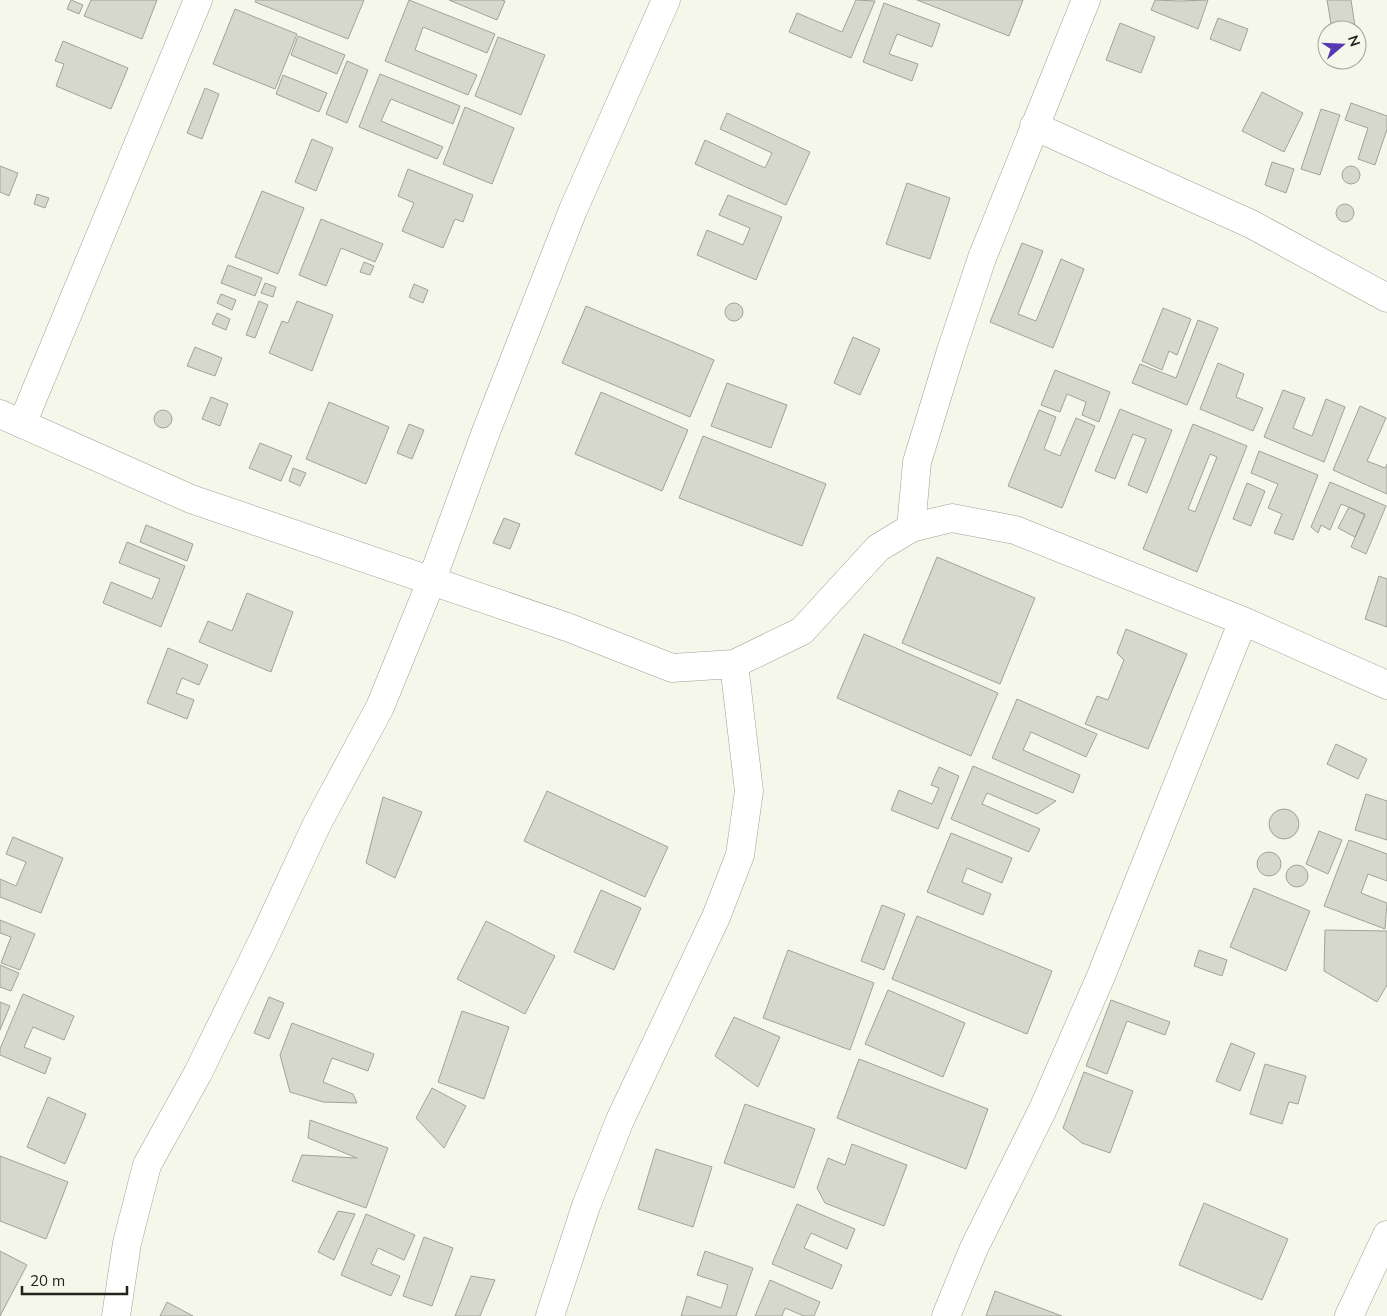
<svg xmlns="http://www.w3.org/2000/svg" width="1387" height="1316" font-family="Mulish,sans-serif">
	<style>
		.building { fill: #d7d8cc; stroke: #a2a397; fill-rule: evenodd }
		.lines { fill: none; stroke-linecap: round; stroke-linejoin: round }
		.street-casing { stroke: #9fa095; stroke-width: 29 }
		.street { stroke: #fff; stroke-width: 28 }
	</style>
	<rect width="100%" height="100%" fill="#f5f7ea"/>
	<path class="building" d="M 71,0 L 83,5 L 79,14 L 67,9 Z
		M 91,0 L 157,0 L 142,39 L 84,16 Z
		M 256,0 L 364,0 L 348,39 L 255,2 Z
		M 409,0 L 495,34 L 487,53 L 423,27 L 415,50 L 477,75 L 468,95 L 385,61 Z
		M 449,0 L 502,0 L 505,1 L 497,20 Z
		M 856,0 L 875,1 L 851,58 L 789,32 L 797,13 L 842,32 Z
		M 917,0 L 1023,0 L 1009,36 Z
		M 1155,0 L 1179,1 L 1208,0 L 1198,29 L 1151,10 Z
		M 1327,0 L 1351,0 L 1355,26 L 1332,30 Z
		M 884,3 L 940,24 L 932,47 L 897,34 L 889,54 L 918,64 L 912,81 L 863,62 Z
		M 235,9 L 297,34 L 275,89 L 213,64 Z
		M 1218,18 L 1248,29 L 1240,51 L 1210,39 Z
		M 1120,23 L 1155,37 L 1141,73 L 1106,60 Z
		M 298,36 L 345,55 L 337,74 L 291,55 Z
		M 498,37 L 545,55 L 521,115 L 475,96 Z
		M 63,41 L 128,68 L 111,109 L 56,86 L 64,64 L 55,61 Z
		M 347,61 L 368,70 L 347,123 L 326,114 Z
		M 380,74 L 460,106 L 453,124 L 391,99 L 381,121 L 443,147 L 437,159 L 359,127 Z
		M 283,75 L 327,93 L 319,112 L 276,94 Z
		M 205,88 L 219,94 L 202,139 L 187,133 Z
		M 1262,92 L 1303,113 L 1284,152 L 1242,131 Z
		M 1351,103 L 1387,116 L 1387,129 L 1375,165 L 1358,159 L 1368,128 L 1345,120 Z
		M 465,107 L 514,128 L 492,184 L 443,164 Z
		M 1321,109 L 1340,115 L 1320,175 L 1301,169 Z
		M 727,113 L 810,152 L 786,205 L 695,164 L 705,140 L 765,168 L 772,153 L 720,129 Z
		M 312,139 L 333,148 L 316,191 L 295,182 Z
		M 1272,162 L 1294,169 L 1286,193 L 1265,185 Z
		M1342 175a9 9 0 1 1 18 0a9 9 0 1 1-18 0Z
		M 0,166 L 18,173 L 9,196 L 0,192 Z
		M 408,169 L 473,195 L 463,222 L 455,219 L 443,248 L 402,231 L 414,203 L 398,196 Z
		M 907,183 L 950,198 L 930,259 L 886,244 Z
		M 262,191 L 304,208 L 278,274 L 235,257 Z
		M 37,194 L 49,198 L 45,208 L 34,204 Z
		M 728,195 L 782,217 L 756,280 L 697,255 L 707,230 L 743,245 L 750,228 L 719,215 Z
		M1336 213a9 9 0 1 1 18 0a9 9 0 1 1-18 0Z
		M 321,219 L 383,244 L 375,262 L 341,248 L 326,286 L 299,275 Z
		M 1022,243 L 1043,251 L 1018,314 L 1036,321 L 1061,259 L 1084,269 L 1053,348 L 990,322 Z
		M 364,262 L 374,266 L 370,275 L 360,272 Z
		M 228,265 L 262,278 L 255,296 L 221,283 Z
		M 265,283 L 276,287 L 273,297 L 261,293 Z
		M 414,284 L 428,290 L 423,303 L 409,297 Z
		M 221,294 L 236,300 L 232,310 L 217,303 Z
		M 259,301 L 268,305 L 255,338 L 246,335 Z
		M 297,301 L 333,315 L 312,371 L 269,353 L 282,321 L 288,323 Z
		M725 312a9 9 0 1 1 18 0a9 9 0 1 1-18 0Z
		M 586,306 L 714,360 L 690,417 L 562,363 Z
		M 1163,308 L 1191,319 L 1177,355 L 1169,351 L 1162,370 L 1142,361 Z
		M 217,313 L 230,319 L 226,330 L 212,324 Z
		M 1198,320 L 1218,328 L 1187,405 L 1132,383 L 1140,364 L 1176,378 Z
		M 853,337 L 880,349 L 860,395 L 834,383 Z
		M 195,347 L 222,358 L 215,376 L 187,366 Z
		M 1218,363 L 1244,374 L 1236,397 L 1263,408 L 1253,431 L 1200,409 Z
		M 1055,370 L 1110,392 L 1099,422 L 1082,415 L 1086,402 L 1067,394 L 1060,412 L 1041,405 Z
		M 727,383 L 787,405 L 771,448 L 711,426 Z
		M 1283,390 L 1305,398 L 1293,428 L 1312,436 L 1326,399 L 1345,407 L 1324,462 L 1264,437 Z
		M 601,392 L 688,430 L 662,491 L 575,454 Z
		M 211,397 L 228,404 L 220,426 L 202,419 Z
		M 329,402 L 389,427 L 366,484 L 306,459 Z
		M 1360,406 L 1386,418 L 1367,461 L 1385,468 L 1387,464 L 1387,494 L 1333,470 Z
		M 1120,409 L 1172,430 L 1147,493 L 1128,485 L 1146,439 L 1133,434 L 1115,479 L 1095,471 Z
		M 1039,410 L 1056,417 L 1044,449 L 1060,456 L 1076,418 L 1095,426 L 1062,508 L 1008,486 Z
		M154 419a9 9 0 1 1 18 0a9 9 0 1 1-18 0Z
		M 409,424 L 424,430 L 412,459 L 397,453 Z
		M 1193,424 L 1247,446 L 1197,572 L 1143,549 ZM 1210,454 L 1217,457 L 1195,512 L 1188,509 Z
		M 703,436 L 826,484 L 802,546 L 679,498 Z
		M 260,443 L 292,456 L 281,481 L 249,468 Z
		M 1259,451 L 1318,475 L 1293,540 L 1274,533 L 1282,514 L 1268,508 L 1278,484 L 1251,473 Z
		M 293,468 L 306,473 L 300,486 L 289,481 Z
		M 1330,482 L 1386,506 L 1366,554 L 1351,547 L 1365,514 L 1341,504 L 1330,530 L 1321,525 L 1318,533 L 1311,527 Z
		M 1247,483 L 1265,491 L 1251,526 L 1233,519 Z
		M 1349,507 L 1365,515 L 1355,537 L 1338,528 Z
		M 504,518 L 520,524 L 510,549 L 493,543 Z
		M 146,525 L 193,544 L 187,561 L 140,542 Z
		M 127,542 L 185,566 L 161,627 L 103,603 L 111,582 L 152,599 L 160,579 L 119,563 Z
		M 937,557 L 1035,598 L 1000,684 L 902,643 Z
		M 1379,576 L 1387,579 L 1387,627 L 1365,619 Z
		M 247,593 L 293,612 L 271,672 L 199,642 L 208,621 L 232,631 Z
		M 1126,629 L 1187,654 L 1148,749 L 1085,724 L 1097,696 L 1108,700 L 1124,660 L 1117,653 Z
		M 864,634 L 998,693 L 971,756 L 837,698 Z
		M 168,648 L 208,665 L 199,685 L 182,678 L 176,693 L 194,700 L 187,719 L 147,703 Z
		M 1017,699 L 1097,734 L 1086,757 L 1031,732 L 1023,750 L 1080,775 L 1073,793 L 992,758 Z
		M 1336,744 L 1367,759 L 1358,779 L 1327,764 Z
		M 973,766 L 1056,801 L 1037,814 L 987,793 L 982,804 L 1040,829 L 1029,852 L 951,819 Z
		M 939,767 L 959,776 L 938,829 L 891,810 L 899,790 L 932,804 L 939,788 L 931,785 Z
		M 547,791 L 668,847 L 645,897 L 524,841 Z
		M 1366,794 L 1387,801 L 1387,840 L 1355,830 Z
		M 383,797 L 422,812 L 395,878 L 366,863 Z
		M1269 824a15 15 0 1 1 30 0a15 15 0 1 1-30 0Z
		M 1319,831 L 1342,840 L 1328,874 L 1306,864 Z
		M 951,833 L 1012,858 L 1002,883 L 967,868 L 962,882 L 991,894 L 983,915 L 927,892 Z
		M 13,837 L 63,858 L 41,913 L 0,897 L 0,879 L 16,886 L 26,862 L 6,854 Z
		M 1349,840 L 1387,854 L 1387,881 L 1368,874 L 1361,893 L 1387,903 L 1385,929 L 1324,906 Z
		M1257 864a12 12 0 1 1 24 0a12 12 0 1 1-24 0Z
		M1286 876a11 11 0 1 1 22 0a11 11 0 1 1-22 0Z
		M 1254,888 L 1310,911 L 1286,971 L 1230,947 Z
		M 601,890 L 641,908 L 614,970 L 574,952 Z
		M 882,905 L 905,914 L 884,970 L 861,961 Z
		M 917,916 L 1052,971 L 1027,1034 L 892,979 Z
		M 0,920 L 35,934 L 20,970 L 1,963 L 11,937 L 0,933 Z
		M 486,921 L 555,956 L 525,1014 L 457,979 Z
		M 1325,930 L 1387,931 L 1387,985 L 1377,1002 L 1324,971 Z
		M 788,950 L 874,983 L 850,1050 L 763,1018 Z
		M 1199,950 L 1227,960 L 1222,976 L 1194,966 Z
		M 0,965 L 19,973 L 11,991 L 0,987 Z
		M 888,990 L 965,1023 L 943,1077 L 865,1044 Z
		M 23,994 L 74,1016 L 64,1040 L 33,1027 L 24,1047 L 51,1058 L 45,1074 L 0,1055 L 0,1049 Z
		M 269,997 L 284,1003 L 269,1039 L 254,1033 Z
		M 1111,1000 L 1170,1022 L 1165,1035 L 1127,1021 L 1107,1074 L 1086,1066 Z
		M 0,1002 L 10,1006 L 0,1030 Z
		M 462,1011 L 509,1027 L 484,1099 L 438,1082 Z
		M 734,1017 L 780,1037 L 758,1087 L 715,1056 Z
		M 292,1023 L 374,1054 L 368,1071 L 332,1058 L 323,1082 L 353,1094 L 357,1103 L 323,1102 L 290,1092 L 280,1055 Z
		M 1231,1043 L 1255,1053 L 1240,1091 L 1216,1081 Z
		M 859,1059 L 988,1109 L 966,1169 L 837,1118 Z
		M 1265,1064 L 1306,1076 L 1298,1104 L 1289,1102 L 1282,1124 L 1250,1114 Z
		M 1084,1072 L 1133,1091 L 1110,1153 L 1082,1143 L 1063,1128 Z
		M 432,1088 L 466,1106 L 444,1148 L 416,1118 Z
		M 48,1097 L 86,1114 L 65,1164 L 27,1147 Z
		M 745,1104 L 815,1129 L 794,1188 L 724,1163 Z
		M 310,1120 L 388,1148 L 366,1208 L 292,1181 L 302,1155 L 357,1158 L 308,1138 Z
		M 852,1144 L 907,1165 L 884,1226 L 825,1203 L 817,1188 L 828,1158 L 845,1165 Z
		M 656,1149 L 712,1167 L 693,1227 L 638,1209 Z
		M 0,1156 L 68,1182 L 46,1239 L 0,1221 Z
		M 1204,1203 L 1288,1239 L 1262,1300 L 1179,1265 Z
		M 797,1204 L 855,1229 L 847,1249 L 811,1233 L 804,1248 L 842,1265 L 832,1289 L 772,1264 Z
		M 338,1211 L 355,1214 L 334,1260 L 318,1252 Z
		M 366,1214 L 415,1235 L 404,1260 L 378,1248 L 371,1264 L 400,1276 L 391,1296 L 341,1275 Z
		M 424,1237 L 453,1248 L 432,1306 L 403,1296 Z
		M 0,1251 L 27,1265 L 0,1316 Z
		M 705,1251 L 753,1268 L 736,1316 L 681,1316 L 687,1296 L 721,1308 L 728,1285 L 697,1275 Z
		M 471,1276 L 495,1280 L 480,1316 L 455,1316 Z
		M 770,1280 L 820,1302 L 814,1316 L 804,1316 L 785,1308 L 782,1316 L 755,1316 Z
		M 995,1291 L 1062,1316 L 986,1316 Z
		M 167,1302 L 193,1316 L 160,1316 Z"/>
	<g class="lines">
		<g class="street-casing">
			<path id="street" d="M 1034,126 L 1251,224 L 1387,298
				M 0,414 L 191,499 L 567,627 L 672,668 L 734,664 L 802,631 L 878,548 L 911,528 L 952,518 L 1015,530 L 1243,621 L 1387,685
				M 22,424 L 198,0
				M 911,528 L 917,462 L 951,351 L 982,258 L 1086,0
				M 116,1316 L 127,1243 L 147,1165 L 198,1073 L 264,938 L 317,824 L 380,707 L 431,582 L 487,429 L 573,210 L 666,0
				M 550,1316 L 586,1206 L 620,1120 L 716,917 L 740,855 L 749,791 L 734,664
				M 946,1316 L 974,1248 L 1043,1109 L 1101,976 L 1243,621
				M 1349,1316 L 1387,1235"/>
		</g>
		<use href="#street" class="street"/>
	</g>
	<g transform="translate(1342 45) rotate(71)"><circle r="24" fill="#f5f7ea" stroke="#a1a298"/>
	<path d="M0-4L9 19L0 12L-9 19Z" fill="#5639b1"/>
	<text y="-8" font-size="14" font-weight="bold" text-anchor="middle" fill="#22231e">N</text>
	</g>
	<path d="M22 1286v8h105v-8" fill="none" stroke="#22231e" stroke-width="2.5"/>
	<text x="30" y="1286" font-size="15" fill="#22231e" stroke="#f5f7ea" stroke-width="4" paint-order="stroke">20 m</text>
</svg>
